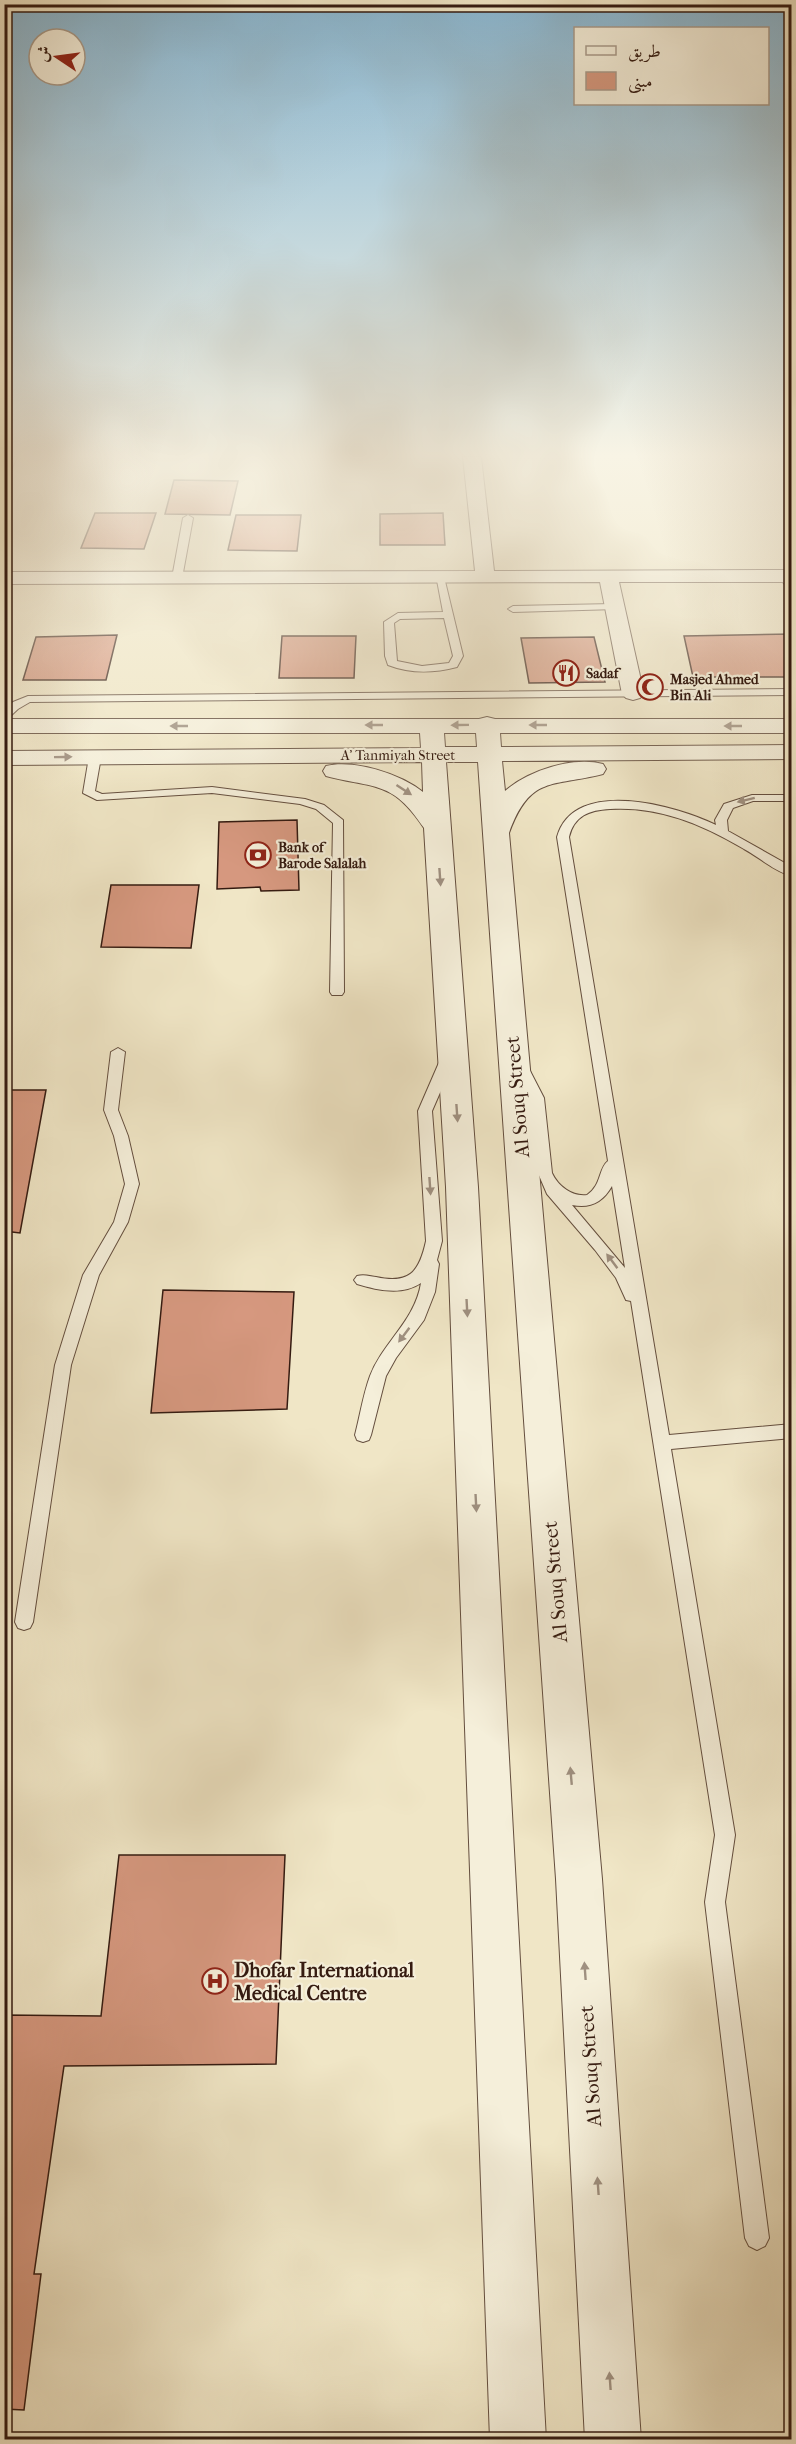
<svg xmlns="http://www.w3.org/2000/svg" width="796" height="2444" font-family="'IM FELL French Canon',Amiri,serif">
	<style>
		.building { fill: #d6987f; stroke: #351b11; stroke-width: 1.5 }
		.lines { fill: none; stroke-linecap: round; stroke-linejoin: round }
		.service-casing { stroke: #644e3e; stroke-width: 2 }
		.minor-casing { stroke: #644e3e; stroke-width: 2 }
		.tertiary-casing { stroke: #644e3e; stroke-width: 2 }
		.service { fill: #f5efda; fill-rule: evenodd }
		.minor { fill: #f5efda; fill-rule: evenodd }
		.tertiary { fill: #f5efda; fill-rule: evenodd }
		.oneway { fill: #9f9080 }
		.labels { text-anchor: middle; stroke-width: 4.5; stroke-linejoin: round; paint-order: stroke }
		.far-poi-label { font-size: 14px; font-weight: bold; fill: #351b11; stroke: #f5efda; text-anchor: start }
		.far-street-label { font-size: 14px; fill: #351b11; stroke: #f5efda }
		.near-street-label { font-size: 20px; fill: #351b11; stroke: #f5efda }
		.near-poi-label { font-size: 20px; font-weight: bold; fill: #351b11; stroke: #f5efda; text-anchor: start }
	</style>
	<rect width="100%" height="100%" fill="#f0e6c6"/>
	<filter id="stains"><feTurbulence type="fractalNoise" baseFrequency=".00333" numOctaves="4"/><feColorMatrix values="0 0 0 0 .2 0 0 0 0 .09 0 0 0 0 .02 0 0 0 .5 -.17"/></filter>
	<radialGradient id="worn" r=".72"><stop offset=".6" stop-color="#630" stop-opacity="0"/><stop offset="1" stop-color="#630" stop-opacity=".3"/></radialGradient>
	<path class="building" d="M 174,480 L 238,481 L 230,515 L 165,514 Z
		M 95,513 L 156,513 L 144,549 L 81,548 Z
		M 443,513 L 445,545 L 380,545 L 380,514 Z
		M 236,515 L 301,515 L 297,551 L 228,550 Z
		M 792,634 L 792,677 L 693,677 L 684,636 Z
		M 117,635 L 106,680 L 23,680 L 36,637 Z
		M 282,636 L 356,636 L 354,678 L 279,678 Z
		M 594,637 L 605,682 L 529,683 L 521,638 Z
		M 297,820 L 299,890 L 261,891 L 260,887 L 217,889 L 219,822 Z
		M 111,885 L 199,885 L 191,948 L 101,947 Z
		M 4,1090 L 46,1090 L 20,1233 L 4,1231 Z
		M 163,1290 L 294,1292 L 287,1409 L 151,1413 Z
		M 119,1855 L 285,1855 L 276,2064 L 64,2066 L 34,2274 L 41,2274 L 24,2410 L 4,2409 L 4,2015 L 101,2016 Z"/>
	<g class="lines">
		<g class="service-casing">
			<path id="service" d="M 188,515 L 193,518 L 182,578 L 177,581 L 172,578 L 183,518 Z
				M 779,574 L 785,574 L 792,582 L 792,592 L 779,578 Z
				M 436,575 L 444,577 L 463,656 L 457,667 C 434,673 411,674 388,665 L 385,656 L 384,622 L 398,613 L 443,612 ZM 444,618 L 453,656 L 449,663 L 422,666 L 397,661 L 394,623 L 400,619 Z
				M 614,604 L 619,607 L 617,609 L 513,612 L 508,609 L 513,606 Z
				M 792,689 L 792,695 L 30,702 L 18,709 L 4,722 L 5,710 L 13,702 L 28,696 Z
				M 95,754 L 101,757 L 95,791 L 102,794 L 212,787 L 305,799 L 324,805 L 343,820 L 344,992 L 342,995 L 332,995 L 330,992 L 333,823 L 316,809 L 300,804 L 212,793 L 97,800 L 83,793 L 89,757 Z
				M 752,795 L 792,795 L 792,801 L 753,801 L 733,808 L 727,820 L 728,831 L 792,867 L 792,876 C 775,872 759,857 744,849 C 702,824 659,806 610,809 C 589,810 574,816 569,837 L 669,1435 L 792,1424 L 792,1438 L 671,1449 L 735,1835 L 725,1902 L 769,2238 L 765,2246 L 757,2250 L 749,2246 L 745,2238 L 705,1902 L 715,1835 L 631,1301 L 626,1300 L 616,1278 L 595,1250 L 547,1194 L 538,1173 L 530,1098 L 515,1068 L 522,1064 L 527,1065 L 544,1098 L 552,1173 C 558,1186 572,1197 587,1195 C 602,1185 598,1169 608,1161 L 557,837 C 574,776 677,806 716,825 L 715,820 L 724,804 ZM 612,1186 L 625,1268 L 572,1205 C 590,1209 603,1202 612,1186 Z
				M 118,1048 L 125,1052 L 118,1110 L 128,1136 L 139,1184 L 128,1222 L 99,1275 L 71,1365 L 33,1622 L 30,1628 L 24,1630 L 18,1628 L 15,1622 L 55,1365 L 83,1275 L 114,1222 L 125,1184 L 114,1136 L 104,1110 L 111,1052 Z
				M 448,1054 L 455,1058 L 432,1111 L 442,1241 L 437,1260 L 439,1264 L 435,1292 L 424,1320 L 396,1358 L 386,1376 L 371,1435 L 369,1440 L 363,1442 L 357,1440 L 355,1435 C 360,1416 363,1395 370,1376 C 383,1342 415,1321 421,1283 C 402,1296 377,1290 357,1284 L 354,1280 L 357,1276 C 364,1274 369,1276 376,1277 C 409,1284 419,1273 426,1241 L 418,1111 L 441,1058 Z"/>
		</g>
		<g class="minor-casing">
			<path id="minor" d="M 4,457 L 17,457 L 10,472 L 4,473 Z
				M 463,457 L 481,457 L 494,571 L 792,570 L 792,582 L 619,582 L 644,694 L 640,698 L 633,700 L 626,698 L 622,694 L 600,582 L 4,584 L 4,572 L 475,571 Z"/>
		</g>
		<g class="tertiary-casing">
			<path id="tertiary" d="M 487,717 L 495,719 L 792,719 L 792,733 L 500,733 L 501,747 L 792,745 L 792,759 L 502,761 L 505,791 C 528,771 572,756 603,764 L 606,769 L 603,774 C 552,787 530,775 509,833 L 602,1879 L 641,2440 L 585,2440 L 556,1879 L 478,762 L 446,762 L 478,1187 L 546,2440 L 490,2440 L 446,1187 L 424,828 C 392,780 376,789 326,776 L 323,771 L 326,766 C 354,759 401,774 423,792 L 422,762 L 4,765 L 4,751 L 421,748 L 420,733 L 4,733 L 4,719 L 479,719 ZM 444,733 L 476,733 L 477,747 L 445,747 Z"/>
		</g>
		<use href="#service" class="service"/>
		<use href="#minor" class="minor"/>
		<use href="#tertiary" class="tertiary"/>
	</g>
	<defs><path id="oneway-solid" d="M-6-.8H1V-3.2L6.5 0L1 3.2V.8H-6Z" transform="scale(1.5)"/></defs>
	<g class="oneway">
		<use href="#oneway-solid" transform="translate(374 725) rotate(180)"/>
		<use href="#oneway-solid" transform="translate(460 725) rotate(179)"/>
		<use href="#oneway-solid" transform="translate(538 725) rotate(-180)"/>
		<use href="#oneway-solid" transform="translate(179 726) rotate(180)"/>
		<use href="#oneway-solid" transform="translate(733 726) rotate(-180)"/>
		<use href="#oneway-solid" transform="translate(63 757) rotate(-1)"/>
		<use href="#oneway-solid" transform="translate(404 790) rotate(33)"/>
		<use href="#oneway-solid" transform="translate(746 800) rotate(166)"/>
		<use href="#oneway-solid" transform="translate(440 877) rotate(86)"/>
		<use href="#oneway-solid" transform="translate(457 1113) rotate(86)"/>
		<use href="#oneway-solid" transform="translate(430 1186) rotate(86)"/>
		<use href="#oneway-solid" transform="translate(612 1261) rotate(-127)"/>
		<use href="#oneway-solid" transform="translate(467 1308) rotate(87)"/>
		<use href="#oneway-solid" transform="translate(404 1335) rotate(127)"/>
		<use href="#oneway-solid" transform="translate(476 1503) rotate(87)"/>
		<use href="#oneway-solid" transform="translate(571 1776) rotate(-95)"/>
		<use href="#oneway-solid" transform="translate(585 1971) rotate(-94)"/>
		<use href="#oneway-solid" transform="translate(598 2186) rotate(-94)"/>
		<use href="#oneway-solid" transform="translate(610 2381) rotate(-94)"/>
	</g>
	<linearGradient id="sky" x2="0" y2="1"><stop stop-color="#89b8d4"/><stop offset="0.57" stop-color="#f8f4e5"/><stop offset="1" stop-color="#f8f4e5" stop-opacity="0"/></linearGradient>
	<rect width="796" height="799" fill="url(#sky)"/>
	<defs>
		<g id="restaurant-ring" transform="scale(1.35)"><circle r="9.5" fill="#f5efda" stroke="#8f2418" stroke-width="1.5"/><path d="M-5-6h1v4h1v-4h1v4h1v-4h1v5L-1.5 .5V6h-2V.5L-5-1ZM5-6V6H3V1.5H1.5Q1.5-4 5-6Z" fill="#8f2418"/></g>
		<g id="mosque-ring" transform="scale(1.35)"><circle r="9.5" fill="#f5efda" stroke="#8f2418" stroke-width="1.5"/><path d="M3.5-4.9A6 6 0 1 0 3.5 4.9A5 5 0 1 1 3.5-4.9Z" fill="#8f2418"/></g>
		<g id="bank-ring" transform="scale(1.35)"><circle r="9.5" fill="#f5efda" stroke="#8f2418" stroke-width="1.5"/><path d="M-6-4H6V4H-6ZM0-2.3a2.3 2.3 0 1 0 0 4.6a2.3 2.3 0 1 0 0-4.6Z" fill="#8f2418"/></g>
		<g id="hospital-ring" transform="scale(1.35)"><circle r="9.5" fill="#f5efda" stroke="#8f2418" stroke-width="1.5"/><path d="M-5-5h3v3.5h4V-5h3V5h-3V1.5h-4V5h-3Z" fill="#8f2418"/></g>
	</defs>
	<g fill-rule="evenodd">
		<use href="#restaurant-ring" x="566" y="673"/>
		<use href="#mosque-ring" x="650" y="687"/>
		<use href="#bank-ring" x="258" y="855"/>
		<use href="#hospital-ring" x="215" y="1981"/>
	</g>
	<g class="labels">
		<g class="far-poi-label">
			<text x="586" y="678">Sadaf</text>
			<text x="670" y="684">Masjed Ahmed<tspan x="670" dy="16">Bin Ali</tspan></text>
			<text x="278" y="852">Bank of<tspan x="278" dy="16">Barode Salalah</tspan></text>
		</g>
		<g class="far-street-label">
			<text x="398" y="760">A' Tanmiyah Street</text>
		</g>
		<g class="near-street-label">
			<text transform="translate(517 1097) rotate(-95)" y="7">Al Souq Street</text>
			<text transform="translate(555 1582) rotate(-95)" y="7">Al Souq Street</text>
			<text transform="translate(590 2066) rotate(-94)" y="7">Al Souq Street</text>
		</g>
		<g class="near-poi-label">
			<text x="234" y="1977">Dhofar International<tspan x="234" dy="23">Medical Centre</tspan></text>
		</g>
	</g>
	<rect width="796" height="2444" fill="none" stroke="#f0e6c6" stroke-width="24"/>
	<rect x="6" y="6" width="784" height="2432" fill="none" stroke="#351b11" stroke-width="3"/>
	<rect x="12" y="12" width="772" height="2420" fill="none" stroke="#351b11" stroke-width="1.5"/>
	<rect x="574" y="27" width="195" height="78" fill="#f5efda" stroke="#a89a8a" stroke-width="1.5"/>
	<rect x="586" y="46" width="30" height="9" fill="#f5efda" stroke="#a89a8a" stroke-width="1.5"/>
	<text x="628" y="57" font-size="18" fill="#351b11">طريق</text>
	<rect x="586" y="72" width="30" height="18" fill="#d6987f" stroke="#a89a8a" stroke-width="1.5"/>
	<text x="628" y="87" font-size="18" fill="#351b11">مبنى</text>
	<g transform="translate(57 57) rotate(283)"><circle r="28" fill="#f5efda" stroke="#a89a8a" stroke-width="1.5"/>
	<path d="M0-4.5L10 22L0 15L-10 22Z" fill="#8f2418"/>
	<text y="-9" font-size="16" font-weight="bold" text-anchor="middle" fill="#351b11">ش</text>
	</g>
	<rect width="100%" height="100%" filter="url(#stains)"/>
	<rect width="100%" height="100%" fill="url(#worn)"/>
</svg>
